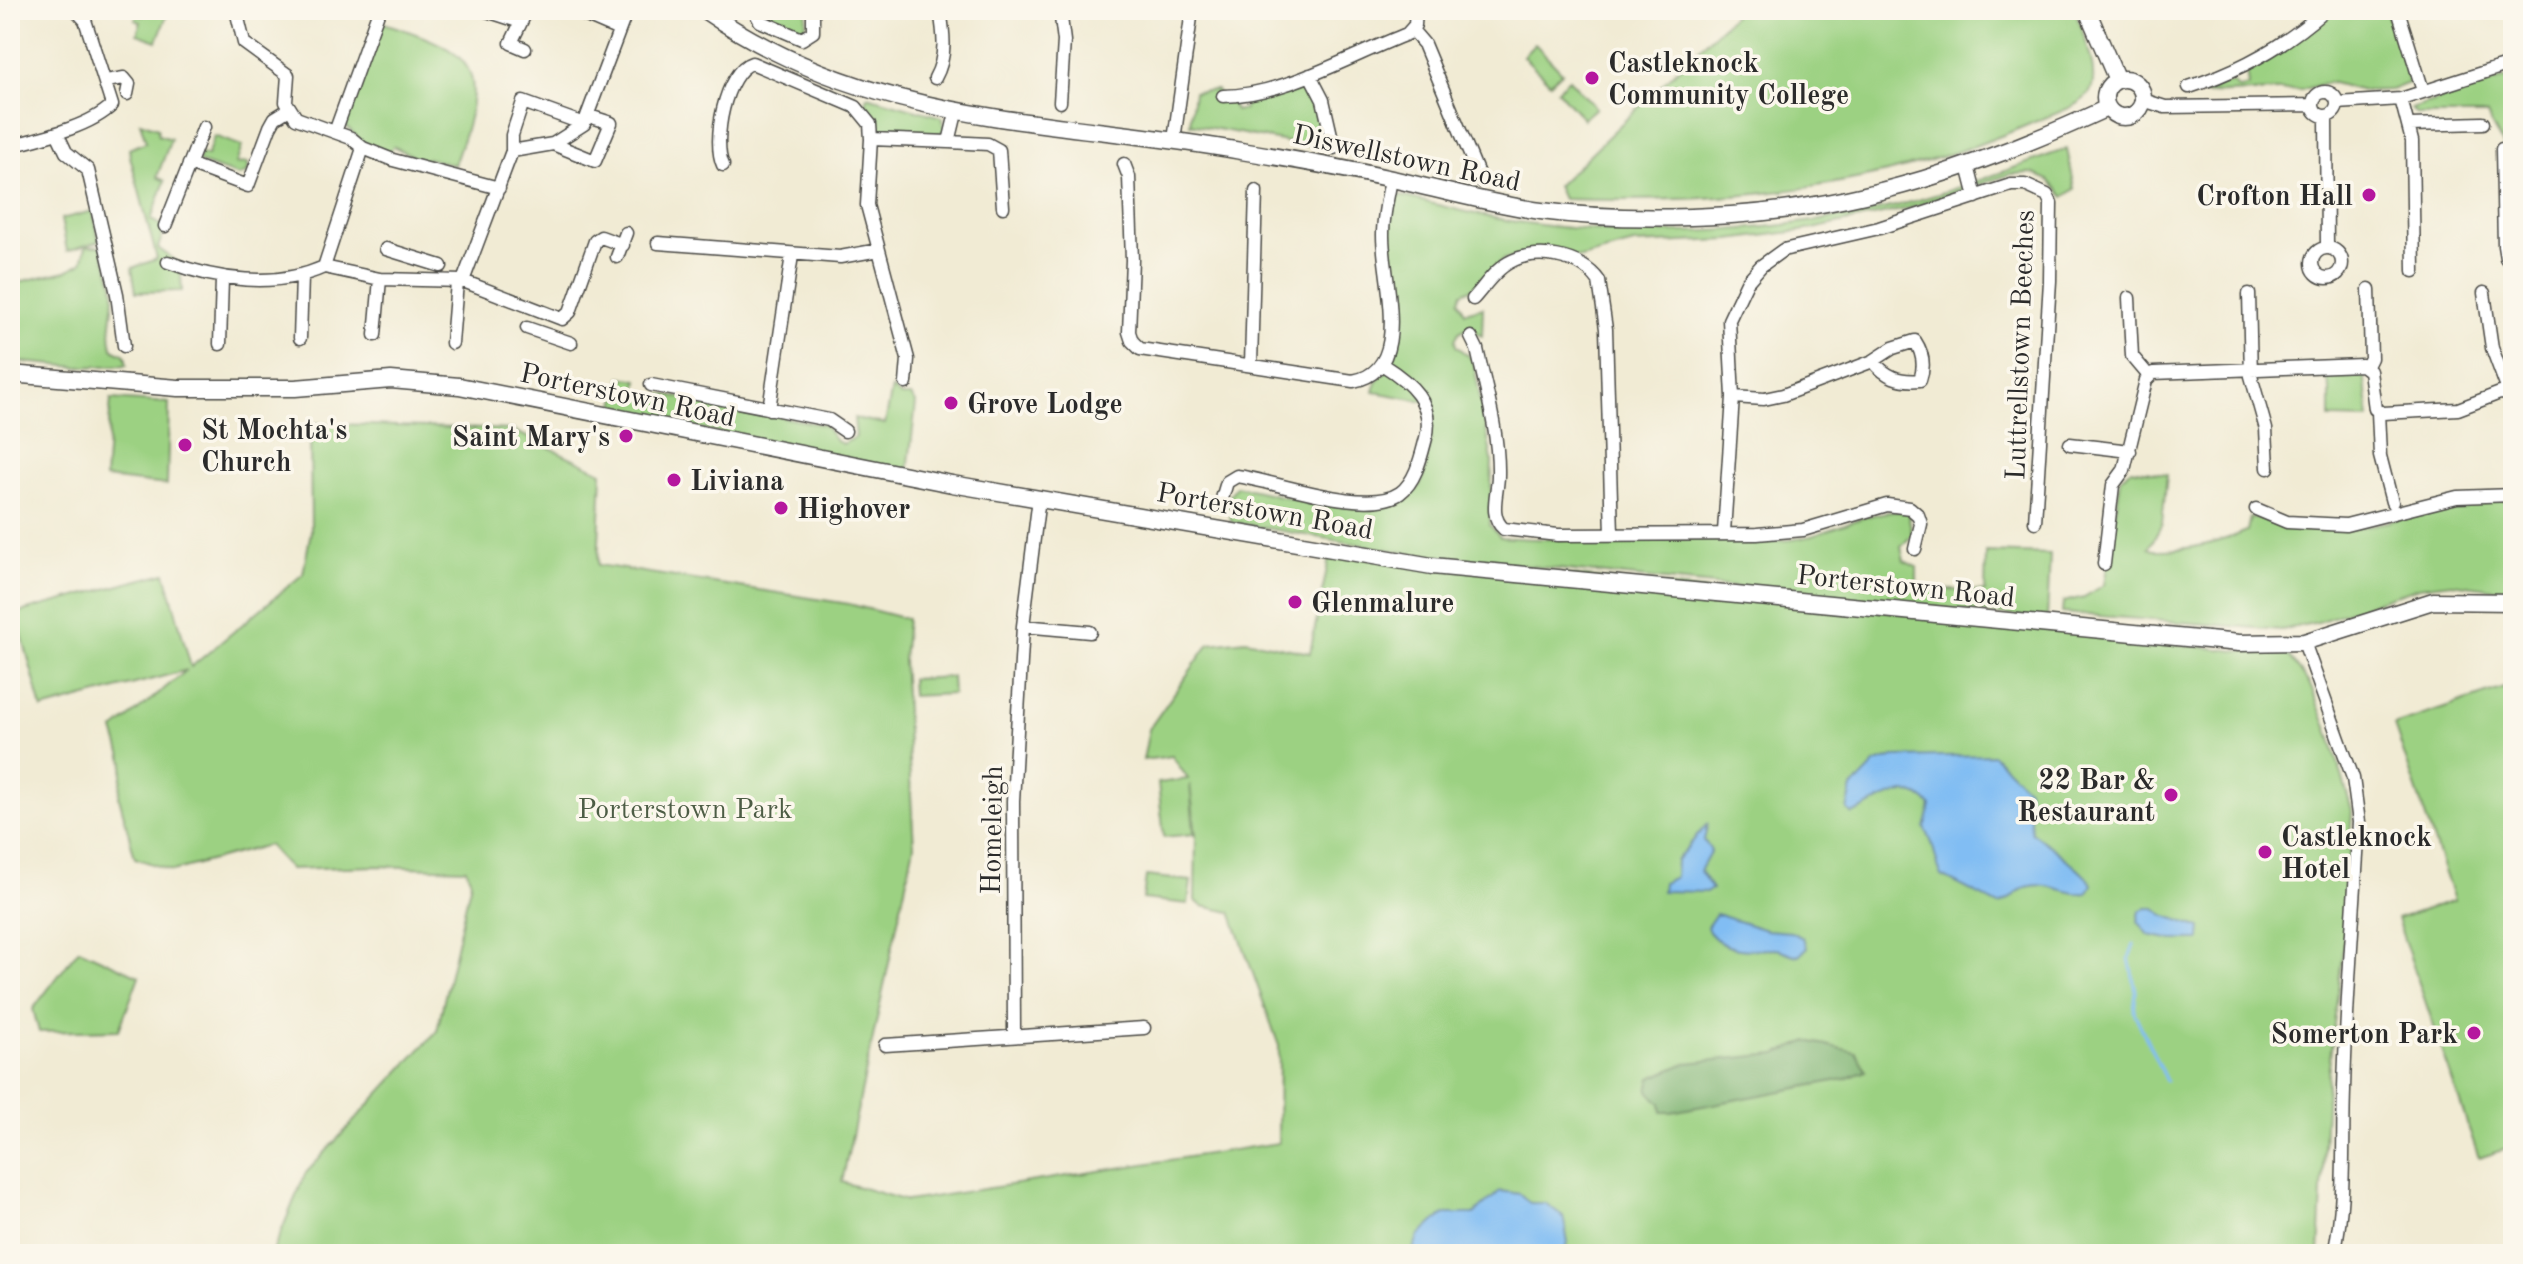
<svg xmlns="http://www.w3.org/2000/svg" width="2523" height="1264" font-family="'Old Standard TT',serif">
	<style>
		.green { fill: #9cd182; stroke: #647e56; stroke-width: 2 }
		.forest { fill: #7db370; stroke: #546f4e; stroke-width: 2 }
		.water { fill: #81bdf3; stroke: #56748f; stroke-width: 2 }
		.lines { fill: none; stroke-linecap: round; stroke-linejoin: round }
		.stream { stroke: #81bdf3; stroke-width: 3 }
		.minor-casing { stroke: #494844; stroke-width: 15 }
		.tertiary-casing { stroke: #494844; stroke-width: 19 }
		.minor { stroke: #fff; stroke-width: 12 }
		.tertiary { stroke: #fff; stroke-width: 16 }
		.poi-dot { fill: #b5179e; stroke: #fbf7ec; stroke-width: 3 }
		.labels { text-anchor: middle; stroke-width: 7; stroke-linejoin: round; paint-order: stroke }
		.poi-label { font-size: 28px; font-weight: bold; fill: #2b2b2b; stroke: #fbf7ec; text-anchor: start }
		.street-label { font-size: 28px; fill: #2b2b2b; stroke: #fbf7ec }
		.park-label { font-size: 28px; fill: #4d5d45; stroke: #fbf7ec }
	</style>
	<rect width="100%" height="100%" fill="#fbf7ec"/>
	<filter id="ink" filterUnits="userSpaceOnUse"><feTurbulence type="fractalNoise" baseFrequency=".0125" numOctaves="2"/><feDisplacementMap in="SourceGraphic" scale="16" xChannelSelector="R" yChannelSelector="G"/><feConvolveMatrix kernelMatrix="1 2 1 2 8 2 1 2 1" color-interpolation-filters="sRGB"/></filter>
	<filter id="wash" filterUnits="userSpaceOnUse"><feTurbulence type="fractalNoise" baseFrequency=".006" numOctaves="4" result="noise"/><feDisplacementMap in="SourceGraphic" scale="32" xChannelSelector="R" yChannelSelector="G"/><feGaussianBlur stdDeviation="1.8" result="paint"/><feColorMatrix in="noise" values="0 0 0 0 0 0 0 0 0 0 0 0 0 0 0 0 0 1.4 0 .05"/><feComposite in="paint" operator="in"/></filter>
	<g filter="url(#wash)">
		<rect width="100%" height="100%" fill="#f1ebd4"/>
		<path class="green" d="M 145,10 L 169,10 L 157,41 L 137,34 L 141,22 L 135,20 L 137,14 L 143,16 Z
			M 759,10 L 807,10 L 805,33 L 796,33 Z
			M 1739,10 L 2075,10 C 2081,31 2101,71 2090,92 C 2081,107 2047,116 2032,123 C 1878,191 1729,204 1563,199 L 1557,186 Z
			M 2333,10 L 2386,10 L 2409,83 L 2391,90 L 2363,91 L 2329,82 L 2301,90 L 2203,94 L 2222,84 L 2233,83 L 2239,89 L 2248,86 L 2246,70 Z
			M 381,22 C 479,53 490,67 454,165 L 427,158 L 426,163 L 393,146 L 388,156 L 366,146 L 342,122 Z
			M 1535,44 L 1562,72 L 1550,83 L 1523,56 Z
			M 2513,76 L 2513,157 C 2503,146 2494,131 2487,115 L 2417,115 L 2411,109 Z
			M 1569,79 L 1596,108 L 1583,119 L 1557,90 Z
			M 1300,83 L 1310,86 L 1319,102 L 1323,123 L 1312,129 L 1312,139 L 1324,141 L 1329,150 L 1190,124 L 1194,92 L 1217,90 L 1220,101 L 1231,102 L 1235,111 L 1244,109 L 1246,99 Z
			M 867,96 L 942,117 L 945,130 L 937,135 L 882,133 L 863,110 Z
			M 140,122 L 158,128 L 158,135 L 171,139 L 157,177 L 165,181 L 151,220 L 165,227 L 158,248 L 180,264 L 182,291 L 136,292 L 132,268 L 157,259 L 130,156 L 129,149 L 146,142 Z
			M 214,136 L 242,146 L 236,164 L 248,163 L 248,172 L 239,176 L 198,162 L 201,154 L 207,156 Z
			M 2067,149 L 2075,189 L 2064,197 L 2049,180 L 2032,173 L 2011,174 L 1910,208 L 1808,230 L 1730,240 L 1634,244 L 1581,258 L 1557,253 L 1504,259 L 1475,287 L 1462,293 L 1459,301 L 1465,312 L 1483,307 L 1482,336 L 1467,328 L 1459,332 L 1455,340 L 1456,346 L 1473,360 L 1492,460 L 1490,525 L 1500,537 C 1558,542 1614,537 1672,538 C 1712,539 1750,544 1789,540 C 1831,536 1864,508 1908,512 L 1912,535 L 1901,547 L 1904,561 L 1917,567 L 1917,588 L 1985,592 L 1986,552 L 2050,554 L 2047,619 L 1420,555 L 1231,522 L 1228,498 L 1236,486 C 1277,494 1392,530 1419,487 C 1425,478 1427,461 1428,451 C 1430,434 1433,418 1430,402 L 1374,392 C 1377,374 1393,365 1397,346 C 1397,305 1375,229 1398,195 C 1436,204 1473,215 1511,221 C 1634,240 1766,234 1887,208 C 1948,194 2008,169 2067,149 Z
			M 93,211 L 99,241 L 67,251 L 61,219 Z
			M 86,246 L 101,246 C 105,260 113,276 114,291 C 115,309 106,333 113,349 L 125,355 L 127,365 L 78,367 L 10,361 L 10,284 L 66,271 L 82,263 Z
			M 2359,369 L 2364,372 L 2369,419 L 2330,418 L 2330,388 L 2324,371 Z
			M 621,377 L 638,380 L 636,390 L 643,399 L 654,399 L 662,394 L 824,425 L 836,441 L 843,444 L 856,437 L 854,418 L 885,424 L 892,388 L 901,396 L 911,396 L 916,403 L 908,471 L 614,411 Z
			M 111,399 L 169,403 L 167,485 L 105,478 Z
			M 310,423 L 512,430 L 602,472 L 598,565 L 849,604 L 907,619 L 903,660 L 914,846 L 842,1182 L 907,1201 L 1278,1143 L 1279,1046 L 1231,912 L 1202,906 L 1195,900 L 1196,835 L 1190,784 L 1194,834 L 1164,837 L 1158,783 L 1188,779 L 1172,756 L 1143,760 L 1149,729 L 1209,644 L 1246,640 L 1310,653 L 1331,548 L 2237,651 L 2286,651 L 2310,685 L 2329,732 L 2352,810 L 2344,938 L 2327,1084 L 2319,1254 L 272,1254 L 305,1174 L 437,1031 L 471,881 L 466,869 L 376,866 L 290,869 L 268,845 L 173,871 L 135,858 L 119,797 L 124,763 L 114,730 L 187,670 L 42,709 L 16,613 L 165,573 L 191,667 L 303,574 L 311,531 Z
			M 2130,469 L 2167,474 L 2162,524 L 2149,548 L 2153,550 C 2186,551 2216,544 2247,531 L 2250,517 L 2288,526 L 2348,529 L 2387,522 L 2458,501 L 2513,500 L 2513,587 L 2495,589 L 2452,583 L 2419,587 L 2318,622 L 2282,630 L 2062,613 L 2063,602 L 2084,597 L 2104,585 L 2121,479 Z
			M 952,677 L 953,694 L 912,696 L 911,679 Z
			M 2513,685 L 2513,1147 L 2479,1158 L 2397,919 L 2454,900 L 2394,725 Z
			M 1146,876 L 1191,881 L 1188,904 L 1143,899 Z
			M 79,949 L 139,976 L 119,1030 L 39,1032 L 33,1009 Z"/>
		<path class="forest" d="M 1808,1041 L 1856,1052 L 1866,1071 L 1845,1079 L 1671,1112 L 1662,1112 L 1661,1103 L 1648,1091 L 1651,1078 L 1686,1063 L 1776,1054 Z"/>
		<path class="water" d="M 1993,755 L 2028,789 L 2031,832 C 2042,840 2090,876 2092,885 L 2087,893 C 2067,896 2052,882 2031,886 C 2017,888 2012,901 1999,905 L 1942,876 C 1933,857 1937,849 1925,828 L 1931,806 C 1909,777 1875,804 1852,814 L 1847,810 L 1852,788 L 1876,763 L 1894,757 Z
			M 1708,823 L 1704,840 L 1711,851 L 1700,871 L 1712,889 L 1707,892 L 1662,891 L 1663,883 L 1675,877 L 1676,861 Z
			M 2146,908 L 2155,908 L 2164,915 L 2201,928 L 2200,940 L 2173,940 L 2149,935 L 2138,921 L 2140,911 Z
			M 1716,914 L 1766,930 L 1791,932 L 1803,938 L 1807,948 L 1799,956 C 1790,955 1783,949 1774,949 C 1751,950 1727,954 1709,932 L 1707,927 Z
			M 1500,1191 L 1520,1194 L 1530,1203 L 1545,1203 L 1563,1216 L 1568,1242 L 1565,1253 L 1411,1254 L 1418,1237 L 1434,1222 L 1445,1214 L 1474,1214 Z"/>
		<g class="lines">
			<path class="stream" d="M 2134,944 L 2129,958 L 2136,991 L 2134,1012 L 2166,1081"/>
		</g>
	</g>
	<g filter="url(#ink)">
		<g class="lines">
			<g class="minor-casing">
				<path id="minor" d="M 236,10 L 244,43 L 288,75 L 286,102 L 296,118 L 351,138 L 363,148 L 393,160 L 499,188
					M 484,10 L 521,22
					M 573,10 L 619,30
					M 754,10 L 760,21 L 802,39 L 813,32 L 813,10
					M 2398,10 L 2423,91
					M 525,14 L 511,43 L 525,49
					M 1412,30 L 1424,44 L 1481,181
					M 1310,75 L 1323,100 L 1334,148
					M 935,78 C 947,57 944,34 940,10
					M 106,81 L 124,78 L 129,84 L 127,94
					M 2189,87 C 2239,71 2286,45 2325,10
					M2313 104a12 12 0 1 1 24 0a12 12 0 1 1-24 0Z
					M 1223,96 C 1282,96 1352,55 1407,34 L 1415,25 L 1416,10
					M 2401,99 L 2412,141 L 2414,271
					M 2143,100 L 2165,107 L 2313,105
					M 1060,102 L 1064,41 L 1060,10
					M 2337,103 L 2401,99 L 2513,63
					M 956,113 L 949,142 L 988,144 L 999,150 L 1003,207
					M 2326,116 L 2327,248
					M 2410,125 L 2483,123
					M 335,132 L 379,10
					M 57,133 L 66,152 L 88,170 L 117,294 L 124,346
					M 1174,140 L 1192,10
					M 553,144 L 595,161 L 611,123 L 589,116
					M 10,146 C 40,138 90,127 112,105 L 85,20 L 76,10
					M 2502,149 L 2504,246 L 2506,258 L 2513,265
					M 512,151 L 512,135 L 523,102 L 584,124
					M 189,164 L 248,186 L 270,127 L 275,118 L 288,110
					M 1124,164 L 1129,177 L 1132,260 L 1129,332 L 1132,341 L 1140,349 L 1353,381 C 1415,370 1382,278 1383,234 C 1383,216 1388,197 1391,179
					M 723,165 C 712,142 725,71 752,63 L 856,107 L 870,124 L 871,139
					M 1968,166 L 1976,197
					M 165,226 L 204,127
					M 658,243 L 840,257 L 879,250
					M2312 263a15 15 0 1 1 30 0a15 15 0 1 1-30 0Z
					M 386,249 L 441,266
					M 617,257 L 626,233
					M 168,262 C 216,280 275,289 324,267
					M 324,267 L 380,279 L 463,281 L 562,319 L 570,312 L 595,241 L 601,237 L 623,245
					M 324,267 L 363,148
					M 463,281 L 512,151 L 553,144 L 584,124 L 627,10
					M 2484,293 L 2492,348 L 2508,391
					M 2249,294 L 2251,376 L 2266,429 L 2268,468
					M 2129,298 L 2132,356 L 2148,375
					M 1473,299 C 1484,287 1494,271 1508,263 C 1535,247 1581,255 1599,281 L 1606,329 L 1612,534
					M 527,328 L 571,343
					M 375,335 L 380,279
					M 1471,337 L 1477,349 C 1486,390 1499,434 1498,475 C 1498,493 1488,516 1504,529 L 1558,535 L 1757,534 L 1803,530 L 1887,505 L 1910,508 L 1918,515 L 1921,524 L 1915,549
					M 300,338 L 302,277
					M 452,343 L 457,282
					M 220,344 L 222,279
					M 1251,364 L 1256,191
					M 2366,368 L 2371,358 L 2369,289
					M 906,383 L 908,359 L 867,205 L 871,139 L 949,142
					M 651,385 L 829,420 L 845,431
					M 1733,397 L 1764,399 L 1783,395 L 1873,361 L 1893,348 L 1915,341 C 1923,353 1925,366 1920,380 C 1899,382 1886,377 1873,361
					M 769,409 L 792,255
					M 2378,412 L 2380,456 L 2392,502
					M 2070,444 L 2130,451
					M 1221,502 L 1227,482 L 1237,476 C 1275,481 1367,516 1400,493 C 1416,481 1421,457 1426,438 C 1435,403 1410,382 1383,365
					M 2256,509 L 2287,522 L 2346,525 L 2457,497 L 2513,495
					M 1724,532 L 1733,397 L 1729,320 L 1747,282 L 1761,266 L 1783,250 L 1879,228 L 2011,185 L 2025,185 L 2047,195 L 2051,203 L 2050,281 L 2035,522
					M 2104,564 L 2113,485 L 2124,470 L 2146,380 L 2153,373 L 2362,365 L 2370,371 L 2375,409 L 2383,413 L 2458,409 L 2500,393 L 2513,394
					M 1023,626 L 1090,632
					M 2304,642 L 2353,778 L 2359,822 C 2354,911 2346,1001 2344,1090 C 2342,1147 2346,1199 2334,1254
					M 1014,1035 L 1013,801 L 1023,626 L 1039,498
					M 885,1045 L 1144,1028"/>
			</g>
			<g class="tertiary-casing">
				<path id="tertiary" d="M 704,10 C 875,128 1048,117 1241,151 C 1291,159 1342,168 1392,179 C 1441,190 1491,204 1541,211 C 1604,219 1668,219 1731,215 C 1863,207 1988,163 2107,108
					M 2087,10 L 2117,80
					M2105 98a19 19 0 1 1 38 0a19 19 0 1 1-38 0Z
					M 10,374 L 178,388 L 295,388 L 391,380 L 459,386 L 952,484 L 1432,566 L 2239,643 L 2304,642 L 2433,601 L 2513,602"/>
			</g>
			<use href="#minor" class="minor"/>
			<use href="#tertiary" class="tertiary"/>
		</g>
	</g>
	<g class="poi-dot">
		<circle cx="1592" cy="78" r="8"/>
		<circle cx="2369" cy="195" r="8"/>
		<circle cx="951" cy="403" r="8"/>
		<circle cx="626" cy="436" r="8"/>
		<circle cx="185" cy="445" r="8"/>
		<circle cx="674" cy="480" r="8"/>
		<circle cx="781" cy="508" r="8"/>
		<circle cx="1295" cy="602" r="8"/>
		<circle cx="2171" cy="795" r="8"/>
		<circle cx="2265" cy="852" r="8"/>
		<circle cx="2474" cy="1033" r="8"/>
	</g>
	<g class="labels">
		<g class="poi-label">
			<text x="1608" y="72">Castleknock<tspan x="1608" dy="32">Community College</tspan></text>
			<text x="2353" y="205" text-anchor="end">Crofton Hall</text>
			<text x="967" y="413">Grove Lodge</text>
			<text x="201" y="439">St Mochta's<tspan x="201" dy="32">Church</tspan></text>
			<text x="610" y="446" text-anchor="end">Saint Mary's</text>
			<text x="690" y="490">Liviana</text>
			<text x="797" y="518">Highover</text>
			<text x="1311" y="612">Glenmalure</text>
			<text x="2155" y="789" text-anchor="end">22 Bar &amp;<tspan x="2155" dy="32">Restaurant</tspan></text>
			<text x="2281" y="846">Castleknock<tspan x="2281" dy="32">Hotel</tspan></text>
			<text x="2458" y="1043" text-anchor="end">Somerton Park</text>
		</g>
		<g class="street-label">
			<text transform="translate(1407 157) rotate(12)" y="10">Diswellstown Road</text>
			<text transform="translate(2019 345) rotate(-88)" y="10">Luttrellstown Beeches</text>
			<text transform="translate(628 394) rotate(12)" y="10">Porterstown Road</text>
			<text transform="translate(1265 510) rotate(10)" y="10">Porterstown Road</text>
			<text transform="translate(1906 585) rotate(6)" y="10">Porterstown Road</text>
			<text transform="translate(991 830) rotate(-89)" y="10">Homeleigh</text>
		</g>
		<g class="park-label">
			<text x="685" y="818">Porterstown Park</text>
		</g>
	</g>
	<rect width="2523" height="1264" fill="none" stroke="#fbf7ec" stroke-width="40"/>
</svg>
